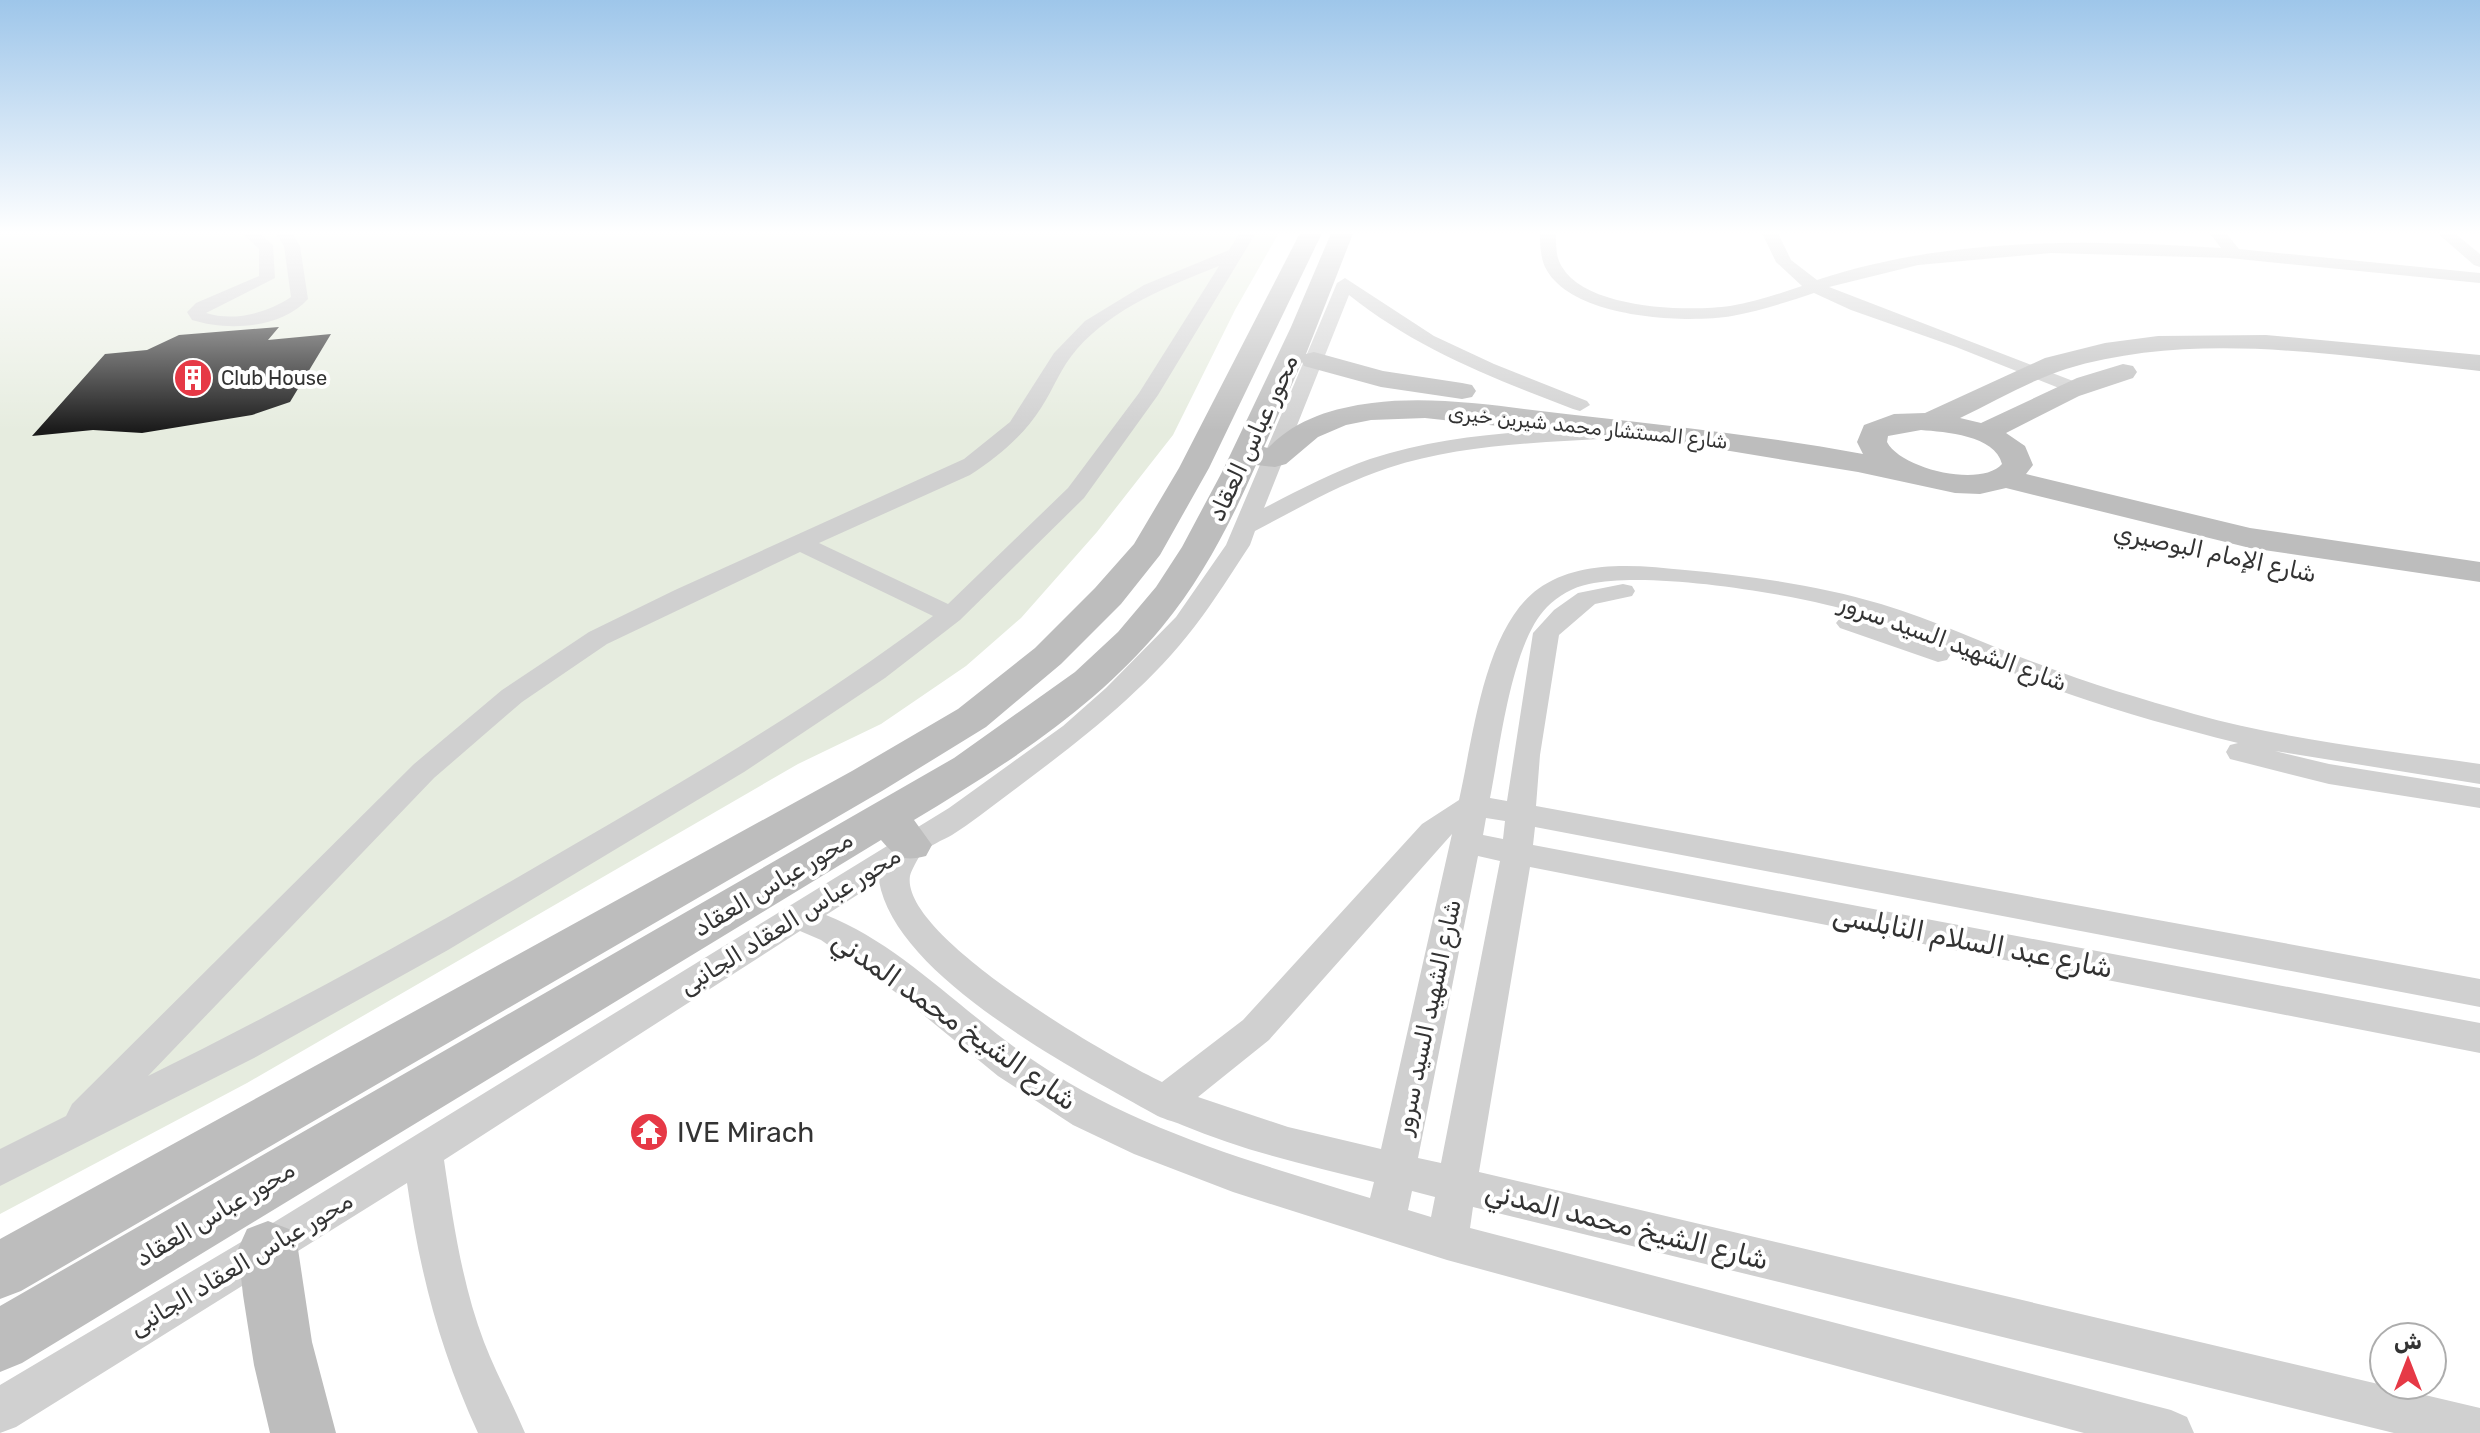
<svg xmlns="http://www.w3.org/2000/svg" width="2480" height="1433" font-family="Rubik,'Noto Naskh Arabic',sans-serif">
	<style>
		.green { fill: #e6ecdf }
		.building { fill: #1a1a1a }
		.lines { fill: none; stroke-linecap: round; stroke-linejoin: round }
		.street { fill: #d0d0d0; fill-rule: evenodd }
		.secondary { fill: #bdbdbd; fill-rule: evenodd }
		.labels { text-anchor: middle; stroke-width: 8; stroke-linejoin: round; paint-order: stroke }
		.far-poi-label { font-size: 20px; fill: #333; stroke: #fff; text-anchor: start }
		.far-street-label { font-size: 20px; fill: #333; stroke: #fff }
		.street-label { font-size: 24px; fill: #333; stroke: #fff }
		.near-street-label { font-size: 28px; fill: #333; stroke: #fff }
		.near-poi-label { font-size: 28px; fill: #333; stroke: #fff; text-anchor: start }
	</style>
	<rect width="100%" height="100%" fill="#fff"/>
	<path class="green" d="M 0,231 L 1280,231 L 1235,310 L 1173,435 L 1097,532 L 1021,618 L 966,666 L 881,724 L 798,764 L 247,1083 L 0,1214 Z"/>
	<path class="building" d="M 279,327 L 268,340 L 331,334 L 290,402 L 252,415 L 142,433 L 93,430 L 32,436 L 105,354 L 147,350 L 179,335 Z"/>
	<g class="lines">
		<path class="street" d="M 240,231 L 257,231 L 273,245 L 275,278 L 206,313 C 234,322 267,313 291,297 L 284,246 L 274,231 L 291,231 L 300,246 L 308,299 C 281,329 227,331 192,320 L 187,312 L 196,303 L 259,276 L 259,249 Z
			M 1241,231 L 1257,231 L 1158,395 L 1084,498 L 960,620 L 885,678 L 744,772 L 448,950 L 254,1058 L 0,1186 L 0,1149 L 66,1116 L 72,1104 L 414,764 L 502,690 L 589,632 L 675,590 L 964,459 L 1010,422 L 1054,353 L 1085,321 L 1144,285 L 1229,250 ZM 1219,266 L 1139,393 L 1068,488 L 948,604 L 819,543 L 970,475 C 998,457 1023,436 1041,408 C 1054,388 1061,367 1077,349 C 1114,307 1169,286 1219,266 ZM 800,552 L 933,616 C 820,701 698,773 575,844 C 435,926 294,1004 148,1076 L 434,778 L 522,702 L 607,644 Z
			M 1540,231 L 1556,231 C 1556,243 1555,256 1562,267 C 1587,309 1687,312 1730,306 C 1755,302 1778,294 1802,286 L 1776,262 L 1761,231 L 1777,231 L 1791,260 L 1817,280 C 1948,237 2086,239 2221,248 L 2208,231 L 2224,231 L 2239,249 L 2480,273 L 2480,283 L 2229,258 L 2051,253 L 1918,265 L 1829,287 L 2081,384 L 2084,388 L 2074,394 L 1956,347 L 1851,310 L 1814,293 C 1787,302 1760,311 1732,316 C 1683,324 1570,318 1545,267 C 1540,255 1540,244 1540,231 Z
			M 2435,231 L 2452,231 L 2480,254 L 2480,267 L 2474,265 Z
			M 1345,278 L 1434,336 L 1494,364 L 1587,401 L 1590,405 L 1580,411 L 1573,409 C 1494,379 1415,348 1349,295 L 1264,508 C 1299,490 1333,472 1370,459 C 1449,433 1531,431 1613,426 L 1623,432 L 1613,438 C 1538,443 1461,444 1388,468 C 1342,483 1299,508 1255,531 L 1250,545 C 1232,572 1215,600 1195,626 C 1144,693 1074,745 1006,796 C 988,809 971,823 952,835 C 943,840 928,846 921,854 C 918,858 911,871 910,876 C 900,937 1113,1059 1162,1082 L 1243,1020 L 1422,824 L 1459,800 C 1473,739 1484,628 1538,589 C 1579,559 1638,565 1685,570 C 1751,576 1817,585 1881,604 C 1935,620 1986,645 2039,664 C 2090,684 2142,699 2194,714 C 2288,740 2384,750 2480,764 L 2480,784 L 2275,751 L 2329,764 L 2480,788 L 2480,808 L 2329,784 L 2230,759 L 2226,752 L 2230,745 L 2238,743 C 2181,729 2124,713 2069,694 C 2000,670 1934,637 1865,615 C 1801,595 1653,570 1589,584 C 1573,587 1558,596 1547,607 C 1511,643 1500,748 1490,798 L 1507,801 L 1533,633 L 1554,610 L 1578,593 L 1623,584 L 1632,586 L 1635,591 L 1632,596 L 1595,604 L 1559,635 L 1540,755 L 1536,806 L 2480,979 L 2480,1007 L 1535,827 L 1533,845 L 2480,1023 L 2480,1053 L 1530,867 L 1479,1172 L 2480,1408 L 2480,1433 L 2394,1433 L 1473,1207 L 1470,1228 L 2171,1410 L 2187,1417 L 2194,1433 L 2084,1433 L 1447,1260 L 1233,1192 L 1134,1154 L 1073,1125 L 998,1076 L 898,994 L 821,940 L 800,931 L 444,1160 C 453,1221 462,1284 484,1342 C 496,1373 512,1402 525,1433 L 478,1433 C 440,1350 420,1274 407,1183 L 16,1427 L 0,1433 L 0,1385 L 253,1235 L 949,808 L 1063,726 L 1106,688 L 1176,617 L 1226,545 L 1337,283 ZM 1486,818 L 1505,821 L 1503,839 L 1483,835 ZM 1452,834 L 1381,1149 L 1288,1127 L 1198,1097 L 1269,1040 ZM 1478,856 L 1500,861 L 1441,1163 L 1418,1158 ZM 879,881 C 895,977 1076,1070 1154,1114 C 1162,1119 1173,1121 1182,1125 C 1244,1151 1309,1166 1374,1182 L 1370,1198 C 1249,1161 1129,1128 1024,1054 C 961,1010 898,943 826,915 ZM 1412,1191 L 1435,1197 L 1431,1217 L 1408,1210 Z
			M 1849,615 L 1947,648 L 1951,654 L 1947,660 L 1938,662 L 1840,628 L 1836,623 L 1840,618 Z"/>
		<path class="secondary" d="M 1301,231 L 1323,231 L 1209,468 L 1160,555 L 1121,604 L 1061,664 L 986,727 L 882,791 L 21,1291 L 0,1299 L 0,1239 L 852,771 L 958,709 L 1035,648 L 1095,588 L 1134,544 L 1179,468 Z
			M 1332,231 L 1354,231 L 1306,354 L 1314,352 L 1383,371 L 1462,383 L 1472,385 L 1476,391 L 1472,397 L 1462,399 L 1381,387 L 1304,366 L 1302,362 L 1264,447 L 1268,448 C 1296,419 1333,408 1372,403 C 1437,395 1502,407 1566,414 C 1665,425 1765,436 1863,454 L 1857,442 L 1864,425 L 1894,414 L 1925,413 L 2045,358 L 2105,343 L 2158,336 L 2266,335 L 2480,355 L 2480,371 C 2345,357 2199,329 2066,369 C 2029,381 1995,401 1960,418 L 1981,423 L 2077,378 L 2123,364 L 2133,366 L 2137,372 L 2133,378 L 2079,396 L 2006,433 L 2025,446 L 2033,465 L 2026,474 L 2250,528 L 2480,562 L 2480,582 L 2250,548 L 2006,488 L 1980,494 L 1955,493 L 1858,472 L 1730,451 L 1425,418 L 1371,420 L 1346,425 L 1318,437 L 1286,464 L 1275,467 L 1256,465 C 1231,522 1202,579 1162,627 C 1094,709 1004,766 914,820 L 932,845 L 926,856 C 904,862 895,857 881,840 L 22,1363 L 0,1372 L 0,1306 L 954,758 L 1075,672 L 1118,632 L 1156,587 L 1182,547 L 1222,472 L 1291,327 ZM 1921,430 C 1945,432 1995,435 2002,464 C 1981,488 1901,469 1887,442 L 1888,436 Z
			M 268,1221 L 289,1229 L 298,1249 L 312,1342 L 336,1433 L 270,1433 L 254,1365 L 243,1295 L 238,1249 L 247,1229 Z"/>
	</g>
	<linearGradient id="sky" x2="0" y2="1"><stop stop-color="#9ec6ea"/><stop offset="0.54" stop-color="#fff"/><stop offset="1" stop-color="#fff" stop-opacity="0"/></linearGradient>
	<rect width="2480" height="431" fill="url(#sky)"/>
	<defs>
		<g id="building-disc" transform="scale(2)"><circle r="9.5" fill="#e63946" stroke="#fff"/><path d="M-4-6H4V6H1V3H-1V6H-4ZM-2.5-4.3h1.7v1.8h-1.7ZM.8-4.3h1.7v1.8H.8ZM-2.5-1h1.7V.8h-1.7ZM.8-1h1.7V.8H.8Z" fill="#fff"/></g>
		<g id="temple-disc" transform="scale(2)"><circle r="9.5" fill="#e63946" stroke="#fff"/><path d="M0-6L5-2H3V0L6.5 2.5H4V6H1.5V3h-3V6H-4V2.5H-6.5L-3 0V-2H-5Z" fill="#fff"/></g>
	</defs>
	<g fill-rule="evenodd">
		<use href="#building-disc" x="193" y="378"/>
		<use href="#temple-disc" x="649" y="1132"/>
	</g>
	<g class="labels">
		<g class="far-poi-label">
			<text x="221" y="385">Club House</text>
		</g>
		<g class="far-street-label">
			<text transform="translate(1588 427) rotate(6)" y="7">شارع المستشار محمد شيرين خيرى</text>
		</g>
		<g class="street-label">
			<text transform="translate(1253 438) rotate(-65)" y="8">محور عباس العقاد</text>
			<text transform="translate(2215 553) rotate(12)" y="8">شارع الإمام البوصيري</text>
			<text transform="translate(1953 643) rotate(20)" y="8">شارع الشهيد السيد سرور</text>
			<text transform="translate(773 884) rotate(-31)" y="8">محور عباس العقاد</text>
			<text transform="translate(790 921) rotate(-32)" y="8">محور عباس العقاد الجانبى</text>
			<text transform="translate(1428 1017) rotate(-78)" y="8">شارع الشهيد السيد سرور</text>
			<text transform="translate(215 1214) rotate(-31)" y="8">محور عباس العقاد</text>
			<text transform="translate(241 1264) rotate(-31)" y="8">محور عباس العقاد الجانبى</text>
		</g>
		<g class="near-street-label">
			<text transform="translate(1973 941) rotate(11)" y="10">شارع عبد السلام النابلسى</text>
			<text transform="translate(955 1020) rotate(35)" y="10">شارع الشيخ محمد المدني</text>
			<text transform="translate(1627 1225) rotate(14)" y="10">شارع الشيخ محمد المدني</text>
		</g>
		<g class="near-poi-label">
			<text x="677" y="1142">IVE Mirach</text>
		</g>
	</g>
	<g transform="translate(2408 1361)"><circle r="38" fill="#ffffff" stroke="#adadad" stroke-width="2"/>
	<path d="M0-6L14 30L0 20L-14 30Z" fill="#e63946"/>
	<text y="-12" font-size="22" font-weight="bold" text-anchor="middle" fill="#333333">ش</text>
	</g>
</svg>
